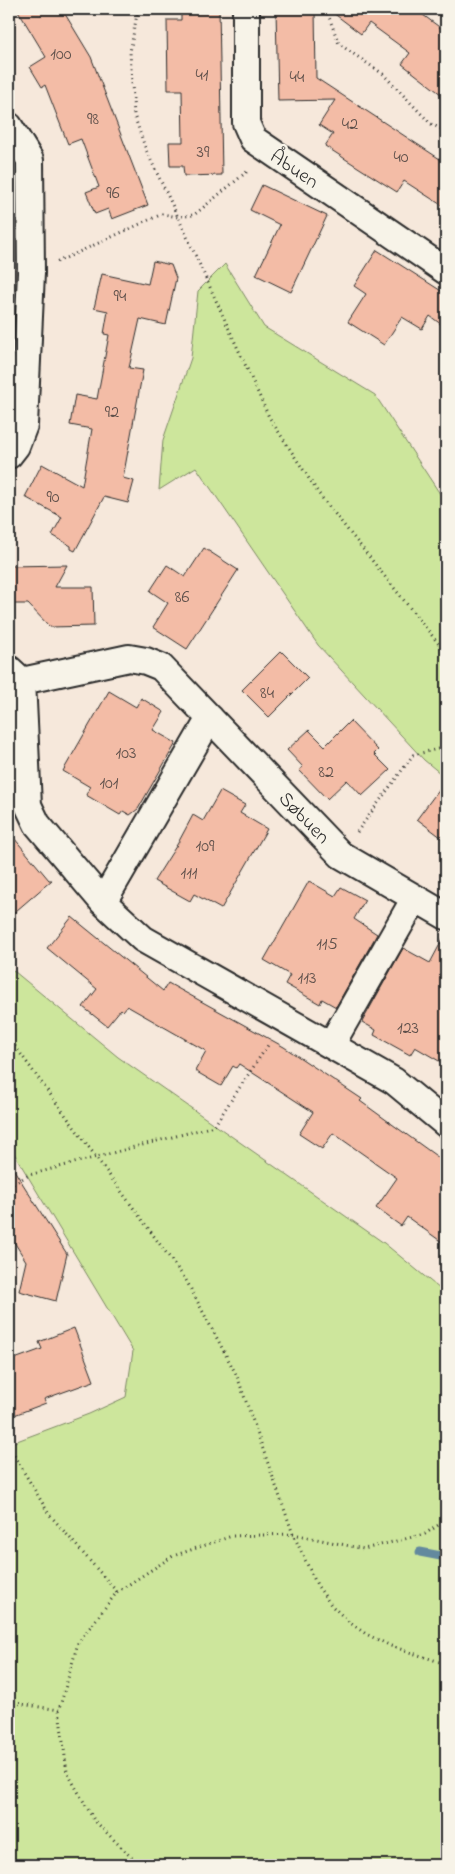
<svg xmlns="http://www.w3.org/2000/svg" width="455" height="1874" font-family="'Indie Flower',sans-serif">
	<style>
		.green { fill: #cde69c; stroke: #7c8864 }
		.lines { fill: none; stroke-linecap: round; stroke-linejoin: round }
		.stream { stroke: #64899e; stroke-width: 9 }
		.building { fill: #f3bca6; stroke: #2b2b2b }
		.street-casing { stroke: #2b2b2b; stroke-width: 30 }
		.path { stroke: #2b2b2b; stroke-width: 3; stroke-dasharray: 1 4; stroke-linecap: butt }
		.street { stroke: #f7f3e8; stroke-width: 26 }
		.labels { text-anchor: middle; stroke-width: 5; stroke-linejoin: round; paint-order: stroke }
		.number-label { font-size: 18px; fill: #5d4f4a }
		.street-label { font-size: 20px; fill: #2b2b2b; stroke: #f7f3e8 }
	</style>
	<rect width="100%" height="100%" fill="#f6e8db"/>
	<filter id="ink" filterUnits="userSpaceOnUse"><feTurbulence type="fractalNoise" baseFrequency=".02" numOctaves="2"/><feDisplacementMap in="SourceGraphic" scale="10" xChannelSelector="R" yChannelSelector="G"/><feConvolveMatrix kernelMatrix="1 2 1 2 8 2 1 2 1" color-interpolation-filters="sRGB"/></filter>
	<g filter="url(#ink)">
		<path class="green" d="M 225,264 L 264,327 L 375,395 L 446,503 L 446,778 L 424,760 L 318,645 L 196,467 L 159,490 L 163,440 L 191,358 L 198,291 Z
			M 9,967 L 118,1057 L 384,1243 L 446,1294 L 446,1865 L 9,1865 L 9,1444 L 89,1414 L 126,1397 L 133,1351 L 9,1145 Z"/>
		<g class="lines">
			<path class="stream" d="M 420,1552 L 446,1557"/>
		</g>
		<path class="building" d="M 17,9 L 62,9 L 91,57 L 148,205 L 112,219 L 108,209 L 95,214 L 86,192 L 99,187 L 81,139 L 68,144 L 45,85 L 42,87 L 30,67 L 46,57 Z
			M 181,9 L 219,9 L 222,175 L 184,176 L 183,166 L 170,166 L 169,142 L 183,142 L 182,90 L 168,90 L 167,20 L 181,20 Z
			M 276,9 L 315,9 L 316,78 L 446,163 L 446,208 L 404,181 L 397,192 L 325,146 L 333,134 L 319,125 L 335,100 L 278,101 Z
			M 328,9 L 415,9 L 446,32 L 446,98 L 402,64 L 410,53 L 369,23 L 361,34 Z
			M 262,185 L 327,216 L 291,292 L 256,275 L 280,225 L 250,210 Z
			M 377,250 L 446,294 L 446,328 L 430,316 L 422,329 L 402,317 L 384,345 L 348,322 L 366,294 L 354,286 Z
			M 153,261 L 171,265 L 176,278 L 166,325 L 140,319 L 129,368 L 143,370 L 123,478 L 134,481 L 128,503 L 104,497 L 75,551 L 71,549 L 71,546 L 52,535 L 62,517 L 25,497 L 42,464 L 82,486 L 92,429 L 70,425 L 75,395 L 97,399 L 109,335 L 104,334 L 108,311 L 94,308 L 102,274 L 148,284 Z
			M 204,548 L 238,570 L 187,649 L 153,627 L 168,603 L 150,591 L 167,565 L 185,577 Z
			M 67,565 L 55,587 L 93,587 L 94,626 L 50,627 L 28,604 L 9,604 L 9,566 Z
			M 281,651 L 308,678 L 269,717 L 242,690 Z
			M 109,691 L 136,707 L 141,698 L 164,712 L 153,730 L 176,743 L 138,809 L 130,815 L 123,811 L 120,815 L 86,795 L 90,787 L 63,771 Z
			M 350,721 L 378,750 L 374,754 L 390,770 L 362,796 L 347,780 L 327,799 L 299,770 L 303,767 L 287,750 L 309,730 L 325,746 Z
			M 446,780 L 446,841 L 417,819 Z
			M 220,791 L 245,805 L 240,813 L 267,829 L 221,909 L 194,894 L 190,901 L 154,881 L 178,843 L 193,815 L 203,821 Z
			M 9,832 L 49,880 L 52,880 L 9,917 Z
			M 309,881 L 335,896 L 341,887 L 365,900 L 354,919 L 377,934 L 336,1007 L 322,999 L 320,1004 L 285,984 L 290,975 L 264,960 Z
			M 72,917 L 163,991 L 168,983 L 284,1047 L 362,1099 L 360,1101 L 446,1163 L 446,1245 L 407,1217 L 401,1226 L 376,1208 L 397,1178 L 333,1133 L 322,1149 L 299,1134 L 313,1112 L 239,1064 L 236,1068 L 233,1066 L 221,1086 L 195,1071 L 206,1051 L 127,1006 L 123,1011 L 121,1009 L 107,1026 L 83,1007 L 97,989 L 47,948 Z
			M 446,933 L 446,1065 L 415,1047 L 410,1055 L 374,1035 L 376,1030 L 362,1022 L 403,948 L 430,963 Z
			M 9,1162 L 67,1254 L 56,1301 L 19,1291 L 26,1261 L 9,1234 Z
			M 74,1328 L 94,1381 L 44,1399 L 46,1403 L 9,1417 L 9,1361 L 42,1349 L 39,1342 Z"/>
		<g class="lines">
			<g class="street-casing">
				<path id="street" d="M 246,9 L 246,123 L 253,139 L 446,271
					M 9,126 L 30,160 L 31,273 L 24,425 L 16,446 L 9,455
					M 9,669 L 22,681 L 28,805 L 37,824 L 103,902 L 143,939 L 394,1081 L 446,1124
					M 22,681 L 129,658 L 146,661 L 161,667 L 341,855 L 446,916
					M 103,902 L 210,718
					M 331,1045 L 415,898"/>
			</g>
			<path class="path" d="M 138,9 L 130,52 L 134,115 L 146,150 L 178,217 L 269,417 L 319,494 L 446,653
				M 326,9 L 339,44 L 383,74 L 431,124 L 446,131
				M 57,262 L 162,214 L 178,217 L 194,215 L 249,170
				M 357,832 L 413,755 L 446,747
				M 9,1038 L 186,1280 L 237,1376 L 293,1534 L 317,1585 L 331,1605 L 349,1622 L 366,1634 L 391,1646 L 446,1664
				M 9,1186 L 29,1175 L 214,1126 L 270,1042
				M 9,1447 L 49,1514 L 117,1592
				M 9,1702 L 59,1710
				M 139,1865 L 94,1820 L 67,1772 L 59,1710 L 78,1643 L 117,1592 L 173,1556 L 232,1536 L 293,1534 L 364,1549 L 425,1534 L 446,1520"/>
			<use href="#street" class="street"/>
		</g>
	</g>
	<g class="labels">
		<g class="number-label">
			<text x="61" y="59">100</text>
			<text x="202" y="80">41</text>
			<text x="297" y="82">44</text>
			<text x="93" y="124">98</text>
			<text x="350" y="129">42</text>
			<text x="203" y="157">39</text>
			<text x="401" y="162">40</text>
			<text x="113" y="198">96</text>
			<text x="120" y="301">94</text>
			<text x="112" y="417">92</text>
			<text x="53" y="502">90</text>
			<text x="182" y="602">86</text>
			<text x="267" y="698">84</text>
			<text x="126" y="758">103</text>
			<text x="326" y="777">82</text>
			<text x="109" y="788">101</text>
			<text x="205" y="851">109</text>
			<text x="189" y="878">111</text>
			<text x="327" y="949">115</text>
			<text x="307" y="983">113</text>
			<text x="408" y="1033">123</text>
		</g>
		<g class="street-label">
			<text transform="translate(295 168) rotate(34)" y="7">Åbuen</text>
			<text transform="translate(305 817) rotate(46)" y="7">Søbuen</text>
		</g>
	</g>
	<rect width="455" height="1874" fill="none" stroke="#f7f3e8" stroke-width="30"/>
	<rect x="15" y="15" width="425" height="1844" fill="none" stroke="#2b2b2b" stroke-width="2" filter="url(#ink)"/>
</svg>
